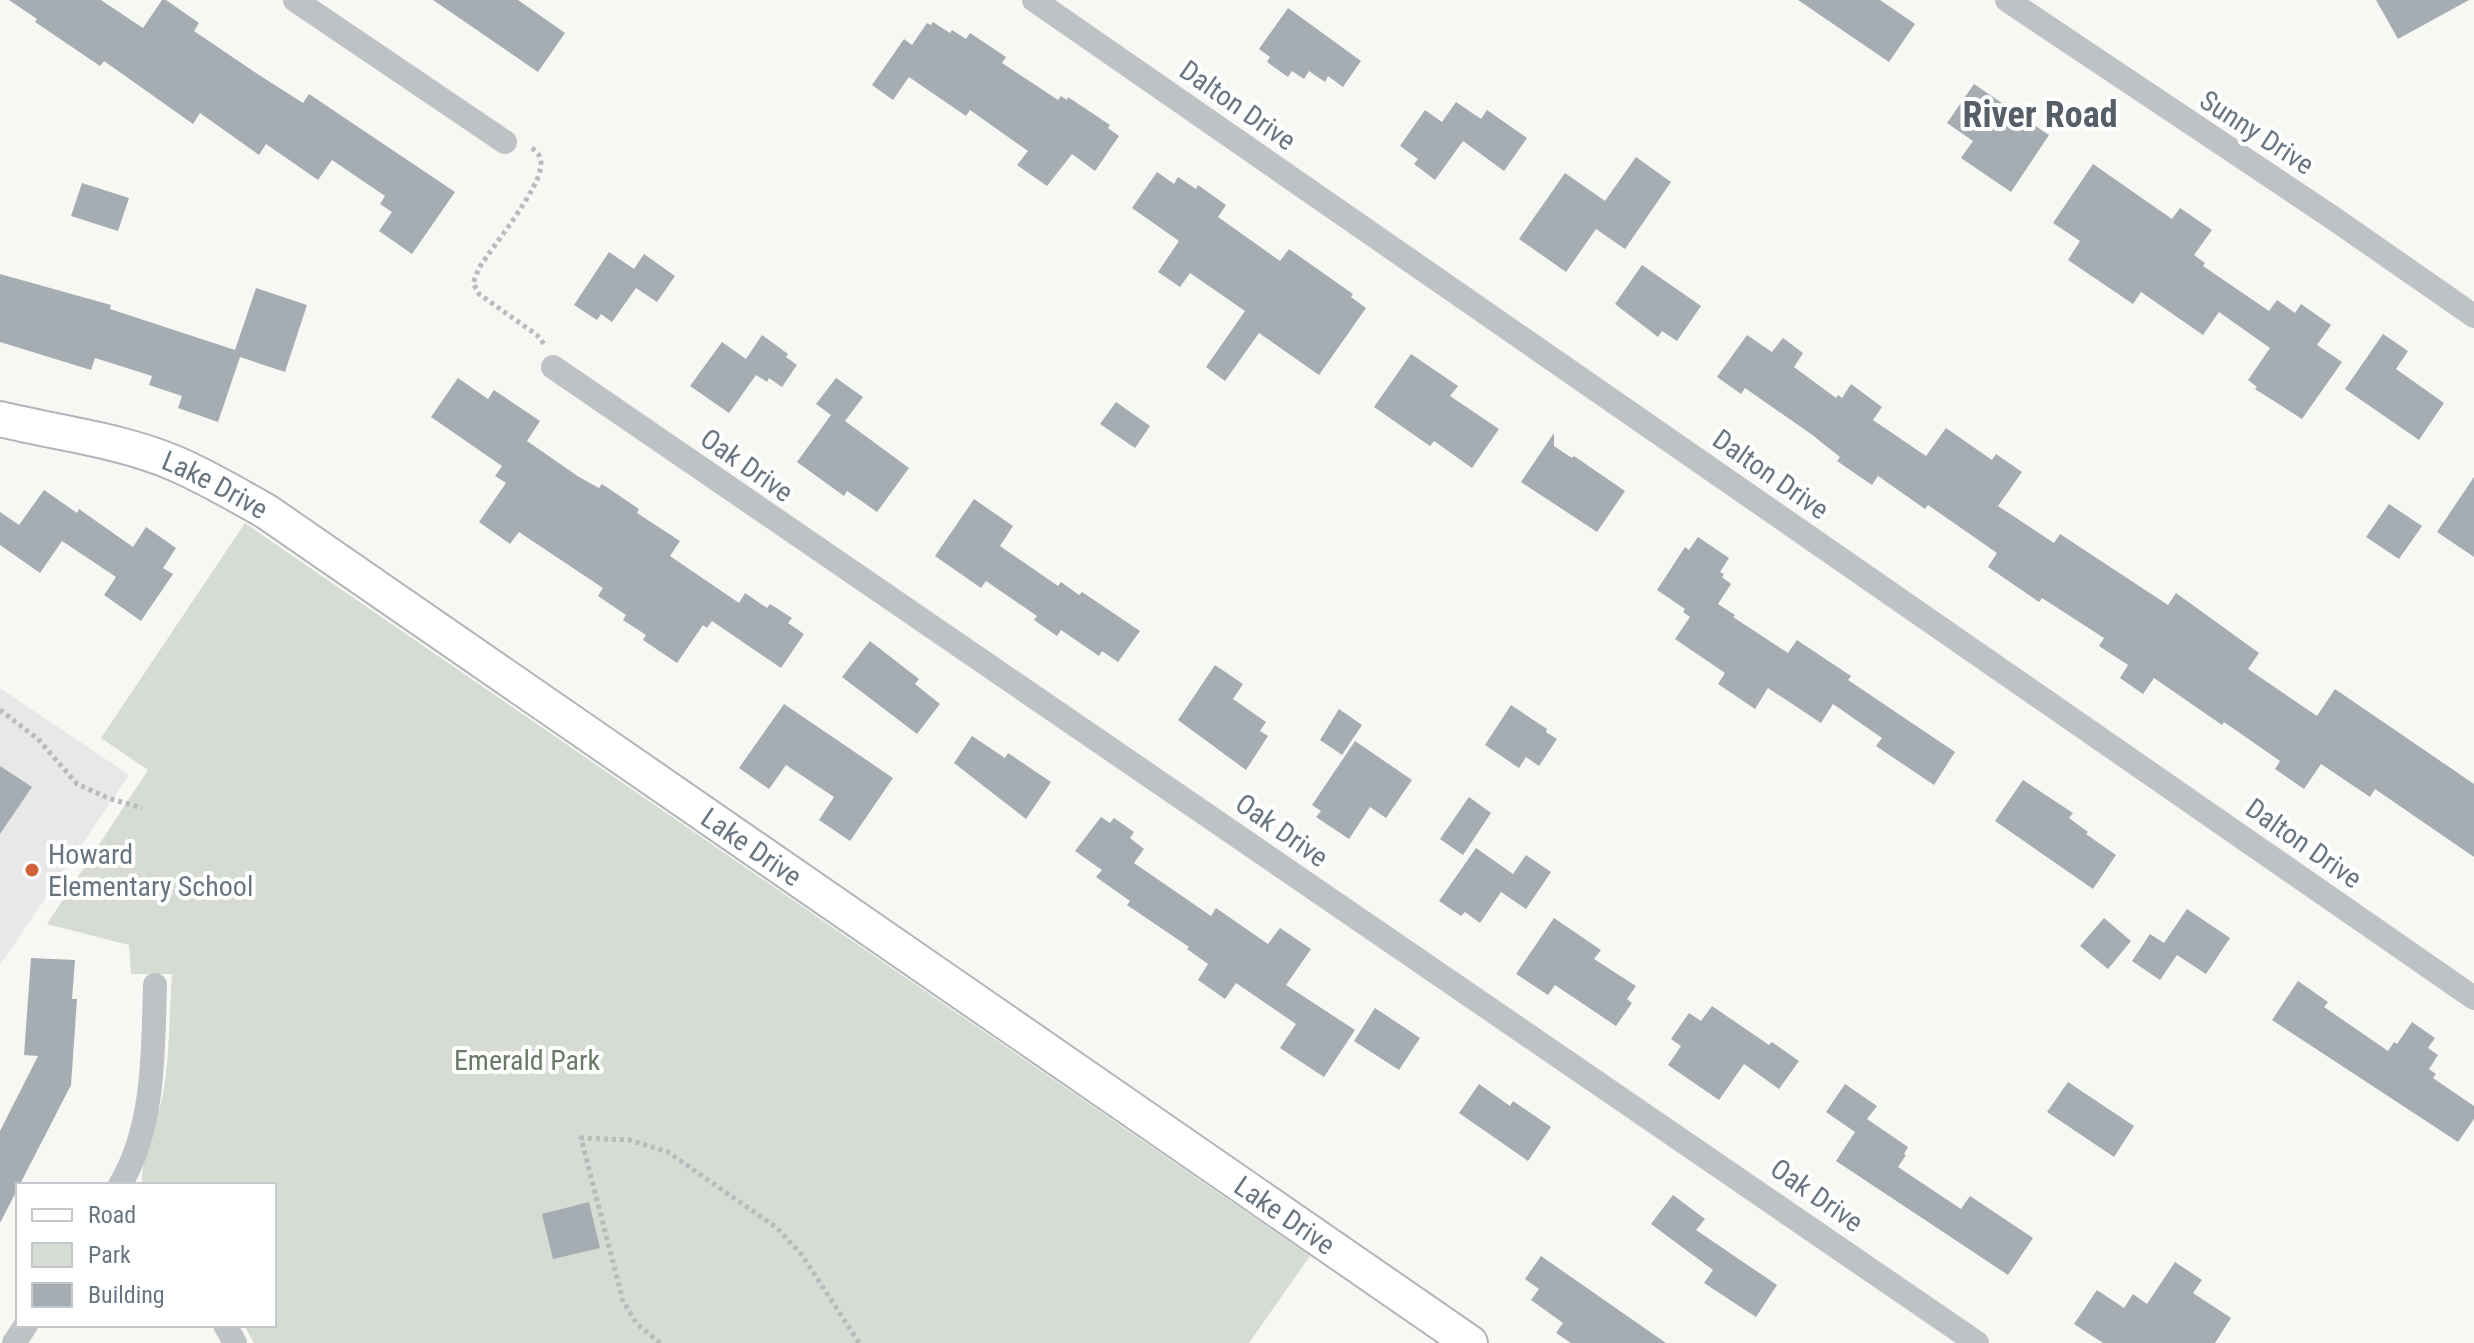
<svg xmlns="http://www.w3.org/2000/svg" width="2474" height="1343" font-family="'Roboto Condensed',sans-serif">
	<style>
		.built { fill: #e7e8e7 }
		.green { fill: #d6dbd4 }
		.building { fill: #a6adb2 }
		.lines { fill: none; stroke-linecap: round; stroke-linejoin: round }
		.secondary-casing { stroke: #b1b5ba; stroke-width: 38 }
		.path { stroke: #b8bbbd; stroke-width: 5; stroke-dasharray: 4 4; stroke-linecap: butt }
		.street { stroke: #bec2c5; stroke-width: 24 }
		.secondary { stroke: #fff; stroke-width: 34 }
		.poi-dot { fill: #d26139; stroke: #fff; stroke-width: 3 }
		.labels { text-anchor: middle; stroke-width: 8; stroke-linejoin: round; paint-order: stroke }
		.street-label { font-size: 28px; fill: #697682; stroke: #fff }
		.poi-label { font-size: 28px; fill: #697682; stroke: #fff; text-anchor: start }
		.park-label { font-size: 28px; fill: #6a7a67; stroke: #fff }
		.district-label { font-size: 36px; font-weight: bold; fill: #565f68; stroke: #fff }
	</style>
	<rect width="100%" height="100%" fill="#f7f7f4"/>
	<path class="built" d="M 0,688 L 129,775 L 0,965 Z"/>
	<path class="green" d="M 245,523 L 1310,1256 L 1249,1343 L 254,1343 L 244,1325 L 274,1325 L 274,1185 L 142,1185 C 141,1154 157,1124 163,1094 C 170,1055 169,1014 172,974 L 131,974 L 129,945 L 47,924 L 148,770 L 101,738 Z"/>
	<path class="building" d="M 9,0 L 101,0 L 143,28 L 162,0 L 166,0 L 199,23 L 194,31 L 259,75 L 303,103 L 309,94 L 455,192 L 412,254 L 379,231 L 392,212 L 380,204 L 385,196 L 332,160 L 318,180 L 266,144 L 259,155 L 200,113 L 193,124 L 104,61 L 100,66 L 35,22 L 37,19 Z
		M 433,0 L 518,0 L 565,33 L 538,72 Z
		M 1798,0 L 1880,0 L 1915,24 L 1889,62 Z
		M 2376,0 L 2469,0 L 2398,39 Z
		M 1288,8 L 1361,61 L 1343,87 L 1328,76 L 1325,82 L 1309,71 L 1304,79 L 1292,71 L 1288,77 L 1267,62 L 1270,57 L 1259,49 Z
		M 933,22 L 950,33 L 952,30 L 966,39 L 970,33 L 1006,57 L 1002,63 L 1058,100 L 1061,96 L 1067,100 L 1068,97 L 1110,125 L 1108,128 L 1119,136 L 1095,171 L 1072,154 L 1047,186 L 1017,165 L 1028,151 L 970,110 L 966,116 L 909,77 L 893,100 L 872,85 L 904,39 L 912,45 L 927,23 L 931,25 Z
		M 1974,84 L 2049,135 L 2011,192 L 1961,158 L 1973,141 L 1947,123 Z
		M 1456,102 L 1481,119 L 1487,110 L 1527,138 L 1504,171 L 1463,141 L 1435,180 L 1414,164 L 1418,159 L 1400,146 L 1425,110 L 1442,122 Z
		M 1636,157 L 1671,182 L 1625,249 L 1596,229 L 1566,272 L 1519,239 L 1565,173 L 1605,201 Z
		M 2093,164 L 2172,219 L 2180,208 L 2212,230 L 2194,255 L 2205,263 L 2203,266 L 2269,311 L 2277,300 L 2295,313 L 2301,304 L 2331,325 L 2317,345 L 2342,362 L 2302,419 L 2255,389 L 2257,387 L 2248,380 L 2270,348 L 2219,312 L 2203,335 L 2141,292 L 2133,304 L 2068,260 L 2080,241 L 2053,223 Z
		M 1157,172 L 1174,184 L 1178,177 L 1196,189 L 1198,185 L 1226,205 L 1218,217 L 1280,261 L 1289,249 L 1353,294 L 1351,297 L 1366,308 L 1319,375 L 1259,333 L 1225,381 L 1206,367 L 1245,311 L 1190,273 L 1180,287 L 1158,272 L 1179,241 L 1132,208 Z
		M 82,183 L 129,198 L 118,231 L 71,216 Z
		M 609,252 L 634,269 L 644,254 L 675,276 L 657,302 L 636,288 L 612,322 L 601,314 L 597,320 L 574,305 Z
		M 1642,265 L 1701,306 L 1677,341 L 1662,331 L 1658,337 L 1615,304 Z
		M 0,274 L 111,305 L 110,309 L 235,350 L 256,288 L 307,305 L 285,372 L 240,357 L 218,422 L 178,408 L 182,396 L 149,385 L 152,376 L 95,358 L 91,370 L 0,342 Z
		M 2383,334 L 2408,351 L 2396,369 L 2444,403 L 2419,440 L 2345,389 Z
		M 762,335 L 788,354 L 786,357 L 797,365 L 782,387 L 769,378 L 767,382 L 756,375 L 729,413 L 690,386 L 722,342 L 746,359 Z
		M 1747,335 L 1772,352 L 1783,338 L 1803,353 L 1794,367 L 1836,398 L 1838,395 L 1842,398 L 1851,384 L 1882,407 L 1873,420 L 1926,456 L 1946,428 L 1992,460 L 1996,454 L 2022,472 L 1998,506 L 2054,543 L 2060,534 L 2168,605 L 2176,593 L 2259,653 L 2248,669 L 2317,716 L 2335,689 L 2474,784 L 2474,857 L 2375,789 L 2370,797 L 2321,764 L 2304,789 L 2275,769 L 2280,761 L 2224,722 L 2222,725 L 2154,678 L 2143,694 L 2120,678 L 2128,665 L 2099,646 L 2104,638 L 2042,598 L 2039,602 L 1988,567 L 1997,553 L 1928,505 L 1925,509 L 1878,476 L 1872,485 L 1837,461 L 1840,457 L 1811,434 L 1745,388 L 1741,394 L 1717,377 Z
		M 1411,354 L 1458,386 L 1450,396 L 1499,429 L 1472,468 L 1434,441 L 1430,446 L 1374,407 Z
		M 458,378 L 488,399 L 494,390 L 540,421 L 527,441 L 579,477 L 599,488 L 602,484 L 639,509 L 637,513 L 680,541 L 670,556 L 739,603 L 745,593 L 767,608 L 770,604 L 792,618 L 788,623 L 804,634 L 781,668 L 712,621 L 707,628 L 703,625 L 677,663 L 643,640 L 646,635 L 623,620 L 626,615 L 598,596 L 603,588 L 519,532 L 510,544 L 479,522 L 506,483 L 495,476 L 502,466 L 431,417 Z
		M 836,378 L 863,397 L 845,421 L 909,468 L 877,512 L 847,491 L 844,496 L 797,462 L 831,415 L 816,404 Z
		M 1116,402 L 1150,426 L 1135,448 L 1100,424 Z
		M 1554,433 L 1554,446 L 1572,458 L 1574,456 L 1625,491 L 1597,532 L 1521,482 Z
		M 2474,477 L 2474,557 L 2437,532 Z
		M 44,490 L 77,513 L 79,509 L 133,547 L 146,527 L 176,548 L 163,568 L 173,574 L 141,621 L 104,595 L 116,577 L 62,541 L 40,573 L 0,545 L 0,512 L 19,525 Z
		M 974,499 L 1013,526 L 1000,546 L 1058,586 L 1061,582 L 1079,595 L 1082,592 L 1140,631 L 1118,662 L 1102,651 L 1099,656 L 1061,630 L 1057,636 L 1034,620 L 1037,616 L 986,581 L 981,588 L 935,556 Z
		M 2389,504 L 2422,526 L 2399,559 L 2366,537 Z
		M 1698,537 L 1729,558 L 1720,572 L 1724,574 L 1722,577 L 1731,584 L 1718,604 L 1735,615 L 1733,617 L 1788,653 L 1797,640 L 1851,676 L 1848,680 L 1955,752 L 1934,785 L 1876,746 L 1882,738 L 1833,704 L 1821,723 L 1768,688 L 1755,709 L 1718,684 L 1725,673 L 1675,639 L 1690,617 L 1683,612 L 1685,609 L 1657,590 L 1685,547 L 1689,550 Z
		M 870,641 L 919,679 L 915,684 L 940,704 L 917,734 L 842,677 Z
		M 1215,665 L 1243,684 L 1233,699 L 1266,722 L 1260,731 L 1268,736 L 1246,770 L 1178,720 Z
		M 784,704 L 893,778 L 850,841 L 819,820 L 834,797 L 786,765 L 769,789 L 739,768 Z
		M 1511,705 L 1547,729 L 1546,732 L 1557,739 L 1539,766 L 1526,757 L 1519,768 L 1485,745 Z
		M 1339,709 L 1362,725 L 1342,755 L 1320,740 Z
		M 972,736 L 1005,758 L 1008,753 L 1051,782 L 1026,819 L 954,763 Z
		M 1355,741 L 1412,780 L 1386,818 L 1370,807 L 1349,839 L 1316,817 L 1321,811 L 1312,805 Z
		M 0,766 L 32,787 L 0,834 Z
		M 2023,780 L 2073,813 L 2069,818 L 2088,832 L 2086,834 L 2116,855 L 2093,889 L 1995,821 Z
		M 1469,797 L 1491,813 L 1463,855 L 1440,839 Z
		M 1101,817 L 1110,823 L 1114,818 L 1134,832 L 1130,838 L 1144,849 L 1134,863 L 1211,916 L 1216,908 L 1268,944 L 1280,928 L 1311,949 L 1286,985 L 1355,1030 L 1324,1077 L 1280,1048 L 1296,1024 L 1236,983 L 1225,999 L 1198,980 L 1208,964 L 1187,949 L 1189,947 L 1127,905 L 1130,901 L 1096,877 L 1102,870 L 1075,851 Z
		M 1476,848 L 1513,874 L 1526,855 L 1551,872 L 1526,909 L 1501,892 L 1480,923 L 1465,912 L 1461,916 L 1439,901 Z
		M 2187,909 L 2230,938 L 2206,974 L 2177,955 L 2160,980 L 2132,961 L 2150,934 L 2164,943 Z
		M 1554,918 L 1601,950 L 1594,959 L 1636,986 L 1627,999 L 1632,1003 L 1616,1026 L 1555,985 L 1548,995 L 1516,974 Z
		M 2104,918 L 2131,941 L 2108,969 L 2080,946 Z
		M 31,958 L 75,960 L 72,999 L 77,999 L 71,1085 L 0,1223 L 0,1131 L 38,1056 L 24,1055 Z
		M 2298,981 L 2328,1002 L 2324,1007 L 2388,1051 L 2394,1042 L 2397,1044 L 2412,1022 L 2435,1038 L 2428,1048 L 2438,1055 L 2429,1069 L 2436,1074 L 2433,1078 L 2474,1106 L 2474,1119 L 2458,1142 L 2272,1020 Z
		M 1712,1006 L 1769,1045 L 1772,1042 L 1799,1061 L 1779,1089 L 1744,1064 L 1719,1100 L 1668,1065 L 1681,1046 L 1671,1039 L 1689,1013 L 1701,1021 Z
		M 1375,1008 L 1420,1038 L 1399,1070 L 1354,1041 Z
		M 2068,1082 L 2134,1126 L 2114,1157 L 2047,1112 Z
		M 1479,1084 L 1510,1106 L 1513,1101 L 1551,1127 L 1528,1161 L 1459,1113 Z
		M 1845,1084 L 1877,1106 L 1867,1119 L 1908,1147 L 1904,1154 L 1906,1155 L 1898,1167 L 1961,1209 L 1970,1196 L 2033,1238 L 2008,1275 L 1836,1161 L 1855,1132 L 1826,1112 Z
		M 1673,1195 L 1705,1219 L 1696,1230 L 1777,1285 L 1756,1317 L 1704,1283 L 1713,1270 L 1651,1224 Z
		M 589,1202 L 600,1248 L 553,1259 L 542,1214 Z
		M 1541,1256 L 1666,1343 L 1571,1343 L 1556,1333 L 1563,1323 L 1531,1300 L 1539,1289 L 1525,1279 Z
		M 2175,1262 L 2202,1280 L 2193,1293 L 2231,1318 L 2215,1343 L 2103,1343 L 2074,1324 L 2097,1290 L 2124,1308 L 2133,1294 L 2147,1304 Z"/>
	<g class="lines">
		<g class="secondary-casing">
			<g id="secondary">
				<path id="s1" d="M 0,419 C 57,433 120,440 174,463 C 207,477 237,495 267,512 L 1470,1343"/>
			</g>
		</g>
		<path class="path" d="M 532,148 C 538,153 541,156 541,164 C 542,186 493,246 479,268 L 473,283 L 479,294 L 537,335 L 544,344
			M 0,710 L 38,739 L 77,784 L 108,798 L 142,808
			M 660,1343 L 637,1324 L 623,1301 L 581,1138 L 629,1140 L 668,1152 L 777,1228 L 802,1255 L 859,1343"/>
		<path class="street" d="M 295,0 L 505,142
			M 1034,0 L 2474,998
			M 2007,0 L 2333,218 L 2474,316
			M 553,367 L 1977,1343
			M 120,1185 C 155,1126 153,1051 155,985
			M 225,1325 L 235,1343
			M 14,1343 L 26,1325"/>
		<use href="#secondary" class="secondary"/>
	</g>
	<circle class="poi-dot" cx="32" cy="870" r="8"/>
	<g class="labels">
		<g class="street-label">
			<text transform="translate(1238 105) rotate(35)" y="10">Dalton Drive</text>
			<text transform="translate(2257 132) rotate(33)" y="10">Sunny Drive</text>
			<text transform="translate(747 465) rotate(35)" y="10">Oak Drive</text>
			<text transform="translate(1771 474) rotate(35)" y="10">Dalton Drive</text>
			<text dy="10" stroke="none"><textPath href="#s1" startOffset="226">Lake Drive</textPath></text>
			<text transform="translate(1282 830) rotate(35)" y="10">Oak Drive</text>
			<text transform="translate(2304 843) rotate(35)" y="10">Dalton Drive</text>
			<text dy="10" stroke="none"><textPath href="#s1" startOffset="874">Lake Drive</textPath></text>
			<text transform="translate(1817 1195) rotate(35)" y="10">Oak Drive</text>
			<text dy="10" stroke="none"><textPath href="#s1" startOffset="1522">Lake Drive</textPath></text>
		</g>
		<g class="poi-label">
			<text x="48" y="864">Howard<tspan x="48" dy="32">Elementary School</tspan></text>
		</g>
		<g class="park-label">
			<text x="527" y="1070">Emerald Park</text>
		</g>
		<g class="district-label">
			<text x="2040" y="127">River Road</text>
		</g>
	</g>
	<rect x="16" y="1183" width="260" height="144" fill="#ffffff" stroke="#c3c8cd" stroke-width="2"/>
	<rect x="32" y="1209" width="40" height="12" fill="#ffffff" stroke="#c3c8cd" stroke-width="2"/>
	<text x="88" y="1223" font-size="24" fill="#697682">Road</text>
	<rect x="32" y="1243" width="40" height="24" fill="#d6dbd4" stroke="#c3c8cd" stroke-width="2"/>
	<text x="88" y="1263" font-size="24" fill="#697682">Park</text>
	<rect x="32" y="1283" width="40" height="24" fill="#a6adb2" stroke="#c3c8cd" stroke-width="2"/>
	<text x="88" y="1303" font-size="24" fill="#697682">Building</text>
</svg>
